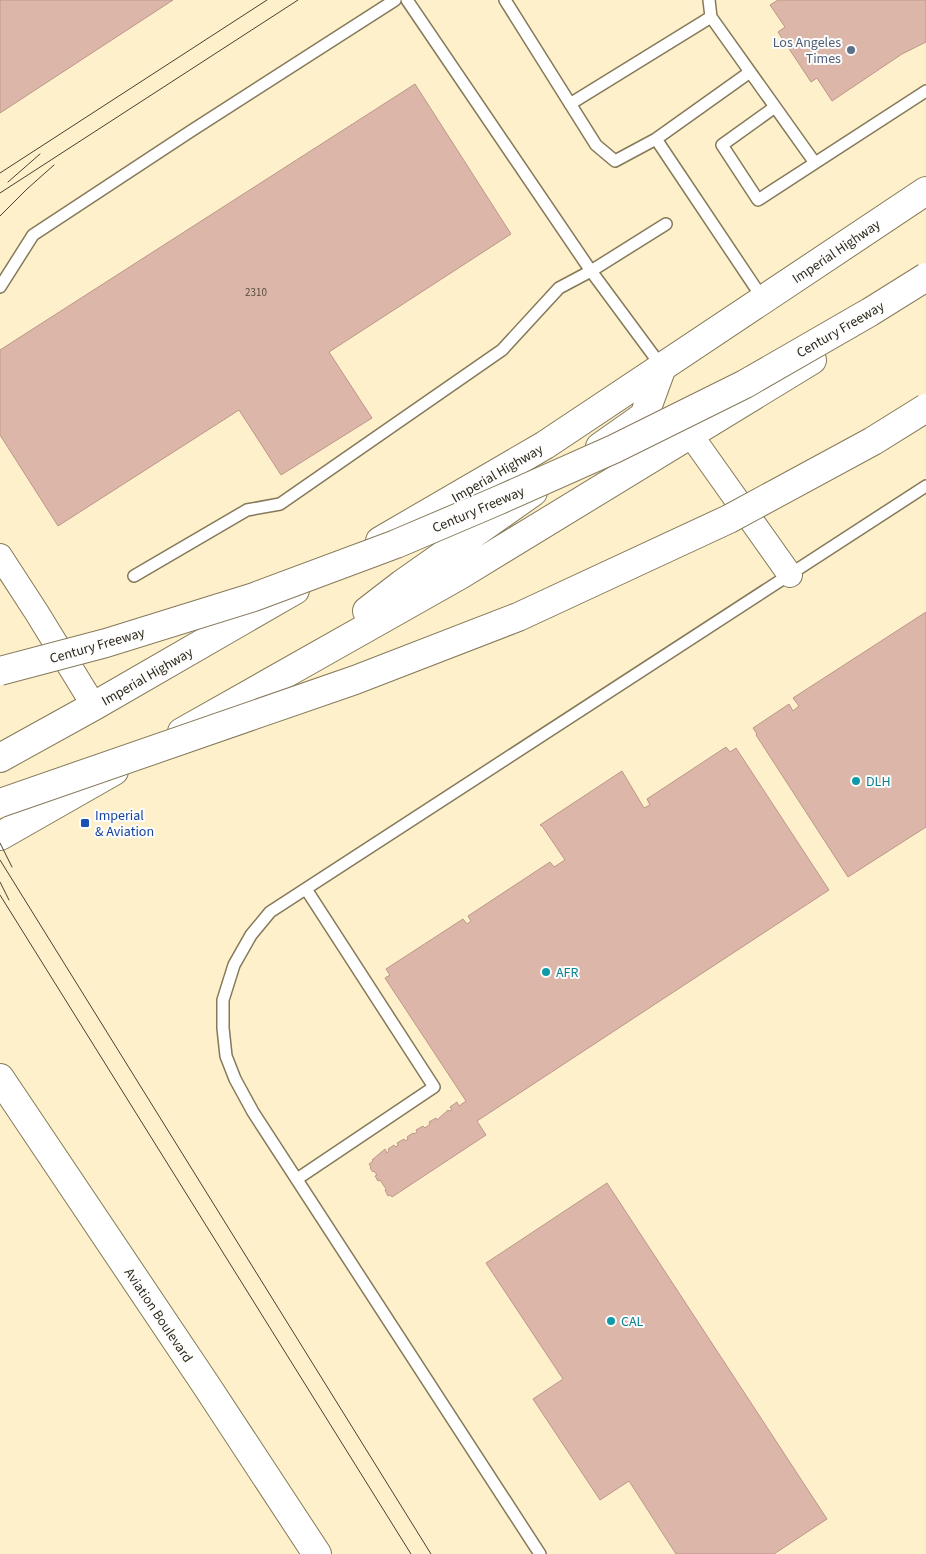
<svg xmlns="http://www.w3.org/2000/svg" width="926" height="1554" font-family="'Source Sans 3',sans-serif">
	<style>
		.building { fill: #dcb6a8; stroke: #bd978a }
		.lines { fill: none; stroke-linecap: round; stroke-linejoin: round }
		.service-casing { stroke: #857959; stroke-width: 14 }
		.minor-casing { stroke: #857959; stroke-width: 26 }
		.secondary-casing { stroke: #857959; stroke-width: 30 }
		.primary-casing { stroke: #857959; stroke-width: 30 }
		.service { stroke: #fff; stroke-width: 11 }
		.minor { stroke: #fff; stroke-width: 24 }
		.secondary { stroke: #fff; stroke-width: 28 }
		.primary { stroke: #fff; stroke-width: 28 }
		.tram { stroke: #484231; stroke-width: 1 }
		.motorway-bridge-casing { stroke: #857959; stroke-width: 30; stroke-linecap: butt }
		.motorway-bridge { stroke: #fff; stroke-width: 28 }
		.service-dot { fill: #5c6f8a; stroke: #fdfdfd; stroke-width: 2 }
		.culture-dot { fill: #0f9aa8; stroke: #fdfdfd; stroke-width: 2 }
		.transit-dot { fill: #1a4fb4; stroke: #fdfdfd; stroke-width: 2 }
		.labels { text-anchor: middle; stroke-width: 4; stroke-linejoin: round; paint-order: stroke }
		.number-label { font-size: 11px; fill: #5a4d3f }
		.service-label { font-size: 14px; fill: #4e5e75; stroke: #fdfdfd; text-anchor: end }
		.street-label { font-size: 14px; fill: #2f2a1c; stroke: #fdfdfd }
		.culture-label { font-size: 14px; fill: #0d838f; stroke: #fdfdfd; text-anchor: start }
		.transit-label { font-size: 14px; fill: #164399; stroke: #fdfdfd; text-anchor: start }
	</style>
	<rect width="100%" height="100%" fill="#fdf0cb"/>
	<path class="building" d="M 0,0 L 173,0 L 0,113 Z
		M 778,0 L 926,0 L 926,42 L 902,54 L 832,101 L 817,78 L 811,82 L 778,32 L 785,27 L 770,5 Z
		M 415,84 L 511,234 L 329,352 L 372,418 L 281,475 L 239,410 L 58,526 L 0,435 L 0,350 Z
		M 926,612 L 926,827 L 848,877 L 756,735 L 757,734 L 753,728 L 789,704 L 793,711 L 799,706 L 793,698 Z
		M 726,747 L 730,752 L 736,748 L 829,890 L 477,1121 L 486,1135 L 392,1197 L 390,1195 L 388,1196 L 385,1190 L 386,1189 L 380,1180 L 378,1181 L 375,1176 L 377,1175 L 374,1171 L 373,1172 L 370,1168 L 371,1167 L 369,1164 L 373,1161 L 372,1160 L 385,1149 L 387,1153 L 389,1151 L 388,1149 L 394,1145 L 396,1147 L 398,1145 L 397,1143 L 404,1139 L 405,1141 L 408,1139 L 407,1137 L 413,1133 L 414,1134 L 417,1132 L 416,1130 L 423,1126 L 425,1128 L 430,1124 L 429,1122 L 436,1118 L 437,1120 L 448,1110 L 449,1111 L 452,1110 L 450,1107 L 457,1102 L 459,1106 L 466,1101 L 385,978 L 390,975 L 386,969 L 463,919 L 467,924 L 471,921 L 468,916 L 550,862 L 554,867 L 565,860 L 542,826 L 540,825 L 622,771 L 644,808 L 650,805 L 647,799 Z
		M 607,1183 L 827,1519 L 774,1554 L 676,1554 L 629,1481 L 600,1500 L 533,1399 L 563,1379 L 486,1263 Z"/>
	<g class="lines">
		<g class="service-casing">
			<path id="service" d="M 407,0 L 591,271 L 662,367
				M 505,0 L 596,145 L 615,161 L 656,139 L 763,299
				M 709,0 L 711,17 L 815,163 L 926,91
				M 570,104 L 711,17
				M 775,107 L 722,145 L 758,200 L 815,163
				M 656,139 L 750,72
				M 0,287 L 33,235 L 191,131 L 395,0
				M 134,576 L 247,510 L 280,504 L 502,350 L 559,288 L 591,271 L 666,224
				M 297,1179 L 434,1087 L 306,889
				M 540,1554 L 253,1112 L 235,1079 L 226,1056 L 223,1028 L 223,1000 L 234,965 L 251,935 L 270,912 L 926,486"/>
		</g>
		<g class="minor-casing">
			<path id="minor" d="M 690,434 L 790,575
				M 0,556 L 37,613 L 94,706"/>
		</g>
		<g class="secondary-casing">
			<path id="secondary" d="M 0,1078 L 206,1385 L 317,1554"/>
		</g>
		<g class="primary-casing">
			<path id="primary" d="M 600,447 L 644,416 L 662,367
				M 380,541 L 545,445 L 926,191
				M 367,611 L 402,584 L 533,492
				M 182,732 L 460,575 L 812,360
				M 0,758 L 94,706 L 295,590
				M 0,836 L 114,771"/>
		</g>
		<use href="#service" class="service"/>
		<use href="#minor" class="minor"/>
		<use href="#secondary" class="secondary"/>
		<use href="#primary" class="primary"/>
		<path class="tram" d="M 0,173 L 267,0
			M 8,182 L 40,154
			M 0,193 L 298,0
			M 0,216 L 27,189 L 54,165
			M 0,843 L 12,867
			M 0,860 L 431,1554
			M 0,882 L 9,900
			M 0,895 L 411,1554"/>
		<g class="motorway-bridge-casing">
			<path id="motorway-bridge" d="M 0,671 L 106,643 L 254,597 L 396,544 L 497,501 L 614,449 L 745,384 L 870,312 L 926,277
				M 0,803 L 355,680 L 518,617 L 729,519 L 873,441 L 926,408"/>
		</g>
		<use href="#motorway-bridge" class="motorway-bridge"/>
	</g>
	<circle class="service-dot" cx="851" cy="50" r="5"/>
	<g class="culture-dot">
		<circle cx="856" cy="781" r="5"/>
		<circle cx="546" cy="972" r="5"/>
		<circle cx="611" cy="1321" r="5"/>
	</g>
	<rect class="transit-dot" x="80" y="818" width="10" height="10" rx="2.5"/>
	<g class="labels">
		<g class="number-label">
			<text x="256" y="296">2310</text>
		</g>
		<g class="service-label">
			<text x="841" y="47">Los Angeles<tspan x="841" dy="16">Times</tspan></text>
		</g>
		<g class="street-label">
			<text transform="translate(836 251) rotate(-34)" y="5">Imperial Highway</text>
			<text transform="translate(840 329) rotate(-30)" y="5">Century Freeway</text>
			<text transform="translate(497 473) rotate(-30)" y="5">Imperial Highway</text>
			<text transform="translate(478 509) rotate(-23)" y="5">Century Freeway</text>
			<text transform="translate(97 645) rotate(-16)" y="5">Century Freeway</text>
			<text transform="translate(147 676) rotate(-30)" y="5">Imperial Highway</text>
			<text transform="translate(159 1315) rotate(56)" y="5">Aviation Boulevard</text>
		</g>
		<g class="culture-label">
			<text x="866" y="786">DLH</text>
			<text x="556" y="977">AFR</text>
			<text x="621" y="1326">CAL</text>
		</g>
		<g class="transit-label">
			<text x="95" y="820">Imperial<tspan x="95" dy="16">&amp; Aviation</tspan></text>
		</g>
	</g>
</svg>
